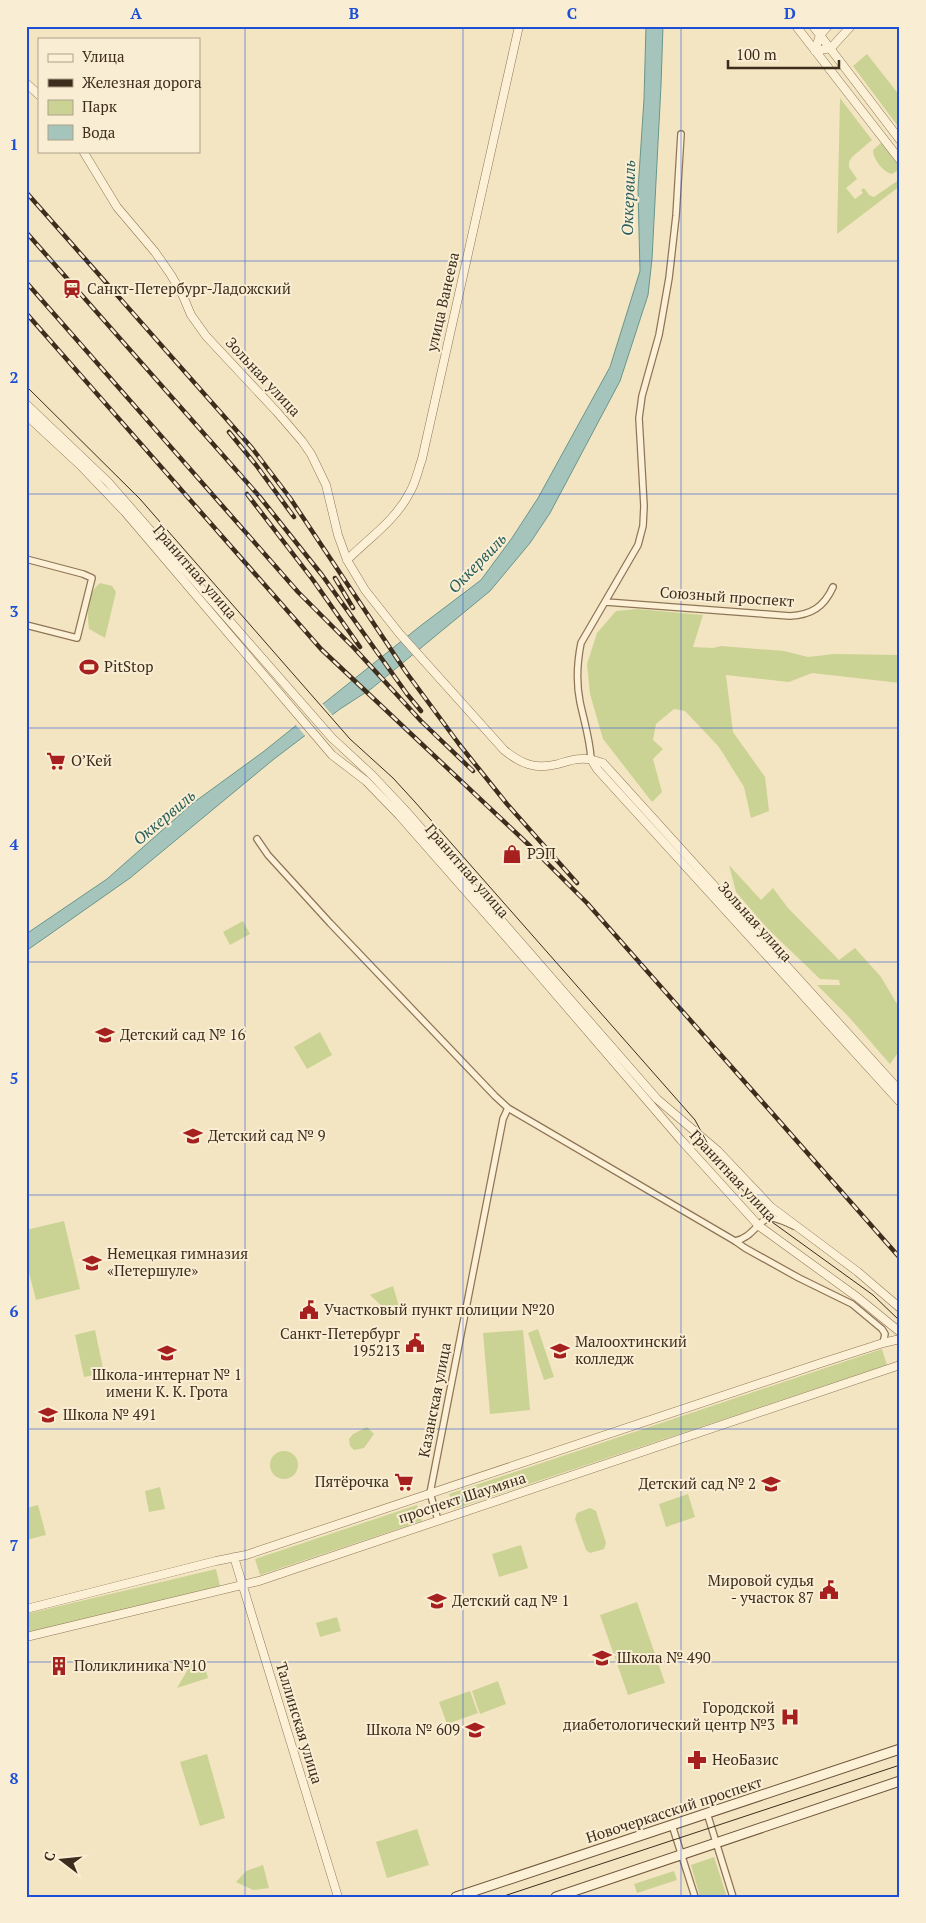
<svg xmlns="http://www.w3.org/2000/svg" width="926" height="1923" font-family="'PT Serif',serif">
	<style>
		.green { fill: #cbd394 }
		.water { fill: #a5c5bc; stroke: #6a958b }
		.pier { fill: #f3e5c2 }
		.lines { fill: none; stroke-linecap: round; stroke-linejoin: round }
		.minor-casing { stroke: #8f7557; stroke-width: 8 }
		.tertiary-casing { stroke: #8f7557; stroke-width: 9 }
		.secondary-casing { stroke: #71563a; stroke-width: 11 }
		.minor { stroke: #fcf1d7; stroke-width: 5.5 }
		.tertiary { stroke: #fcf1d7; stroke-width: 8 }
		.secondary { stroke: #fcf1d7; stroke-width: 9 }
		.tram { stroke: #3d2d1d; stroke-width: 1 }
		.rail-casing { stroke: #3d2d1d; stroke-width: 4.5 }
		.rail { stroke: #f9eed3; stroke-width: 2.5; stroke-dasharray: 8; stroke-linecap: butt }
		.grid { fill: none; stroke: #1d4ed8; stroke-width: 1; stroke-opacity: 0.55 }
		.labels { text-anchor: middle; stroke-width: 4; stroke-linejoin: round; paint-order: stroke }
		.poi-label { font-size: 15px; fill: #3d2d1d; stroke: #f9eed3; text-anchor: start }
		.street-label { font-size: 15px; fill: #3d2d1d; stroke: #f9eed3 }
		.water-label { font-size: 16px; font-style: italic; fill: #2a5f5c; stroke: #f9eed3 }
		.neatline { fill: none; stroke: #1d4ed8; stroke-width: 2 }
		.grid-label { font-size: 16px; text-anchor: middle; font-weight: bold; fill: #1d4ed8 }
	</style>
	<rect width="100%" height="100%" fill="#f3e5c2"/>
	<path class="green" d="M 867,54 L 900,96 L 900,129 L 853,66 Z
		M 840,98 L 872,140 L 852,157 L 849,162 L 849,167 L 857,179 L 846,188 L 855,199 L 863,193 L 861,190 L 864,188 L 869,195 L 874,197 L 900,179 L 900,186 L 837,234 Z
		M 881,143 L 884,144 L 900,161 L 900,169 L 892,174 C 883,172 873,159 873,150 Z
		M 100,583 L 112,586 L 116,592 L 105,638 L 89,629 C 87,614 87,593 100,583 Z
		M 638,609 L 703,615 L 693,647 L 713,648 L 721,646 L 784,651 L 808,657 L 834,654 L 900,655 L 900,683 L 812,673 L 789,682 L 726,675 L 733,732 L 765,777 L 769,811 L 751,818 L 744,787 L 719,747 L 685,711 L 674,709 L 656,724 L 653,740 L 663,749 L 653,759 L 662,792 L 652,802 L 603,739 L 590,694 L 587,664 L 597,633 L 616,611 Z
		M 729,865 L 761,900 L 773,888 L 788,908 L 839,960 L 855,948 L 881,977 L 900,1009 L 900,1050 L 890,1064 L 848,1016 L 817,985 L 840,985 L 839,980 L 820,979 L 766,927 L 736,892 Z
		M 243,921 L 250,934 L 230,945 L 223,932 Z
		M 320,1032 L 332,1055 L 307,1069 L 294,1047 Z
		M 64,1221 L 80,1289 L 36,1300 L 26,1261 L 26,1230 Z
		M 393,1286 L 400,1310 L 388,1312 L 370,1295 Z
		M 538,1329 L 554,1377 L 544,1380 L 528,1333 Z
		M 95,1330 L 104,1373 L 84,1377 L 75,1335 Z
		M 523,1330 L 530,1410 L 490,1414 L 483,1333 Z
		M 882,1349 L 887,1365 L 454,1509 L 449,1494 Z
		M 367,1427 L 374,1434 L 364,1448 L 354,1450 L 350,1446 L 349,1439 L 353,1434 Z
		M270 1465a14 14 0 1 1 28 0a14 14 0 1 1-28 0Z
		M 160,1487 L 165,1509 L 149,1512 L 145,1491 Z
		M 688,1494 L 695,1517 L 666,1527 L 659,1504 Z
		M 38,1505 L 46,1535 L 26,1540 L 26,1508 Z
		M 417,1505 L 422,1521 L 260,1575 L 255,1559 Z
		M 590,1508 L 596,1511 L 606,1543 L 604,1549 L 590,1553 L 586,1550 L 575,1519 L 577,1513 Z
		M 521,1545 L 528,1568 L 499,1577 L 492,1554 Z
		M 216,1569 L 220,1586 L 26,1633 L 26,1614 Z
		M 637,1602 L 665,1683 L 628,1695 L 600,1615 Z
		M 337,1617 L 341,1631 L 320,1637 L 316,1623 Z
		M 203,1660 L 208,1678 L 177,1688 L 191,1664 Z
		M 498,1681 L 506,1704 L 480,1714 L 472,1691 Z
		M 470,1691 L 478,1713 L 447,1724 L 439,1702 Z
		M 207,1754 L 225,1818 L 200,1826 L 180,1762 Z
		M 417,1829 L 429,1865 L 387,1878 L 376,1842 Z
		M 714,1857 L 727,1897 L 700,1897 L 691,1865 Z
		M 263,1865 L 269,1888 L 253,1890 L 236,1882 L 246,1871 Z
		M 674,1871 L 677,1880 L 637,1893 L 634,1884 Z"/>
	<path class="water" d="M 646,26 L 663,26 L 661,85 L 652,259 L 648,295 L 620,381 L 550,513 L 530,543 L 490,591 L 371,689 L 340,709 L 274,759 L 130,878 L 26,951 L 26,934 L 107,879 L 193,803 L 263,752 L 419,627 L 481,580 L 512,538 L 538,498 L 610,367 L 640,271 L 638,190 L 644,99 Z"/>
	<path class="pier" d="M 321,702 L 334,717 L 307,738 L 295,724 Z"/>
	<g class="lines">
		<g class="minor-casing">
			<path id="minor" d="M 26,559 L 83,574 L 92,578 L 77,638 L 26,625
				M 606,602 L 790,616 C 811,615 824,607 833,587
				M 591,759 C 590,739 584,721 580,702 C 576,682 577,663 581,643 L 638,545 L 643,526 L 644,506 L 639,418 L 642,396 L 659,335 L 669,278 L 676,216 L 681,134
				M 257,839 L 268,855 L 330,923 L 495,1096 L 508,1108 L 735,1241 L 745,1248 L 799,1278 L 852,1304 L 882,1329 L 885,1334 L 883,1343
				M 735,1241 C 753,1238 759,1218 771,1218 C 778,1218 787,1223 794,1226
				M 438,1520 L 430,1493 L 503,1119 L 508,1108
				M 707,1813 L 733,1897
				M 672,1825 L 695,1897"/>
		</g>
		<g class="tertiary-casing">
			<path id="tertiary" d="M 796,26 L 900,160
				M 813,26 L 900,140
				M 815,51 L 831,48 L 851,26
				M 815,51 L 820,35 L 828,26
				M 26,83 L 39,95
				M 83,151 L 117,207 L 155,252 L 171,275 L 183,296 L 191,315 L 206,336 L 277,412 L 302,441 L 311,454 L 326,485 L 338,535 L 347,560 L 365,590 L 399,633 L 504,750 C 521,764 536,770 558,764 C 565,762 573,759 580,759 C 589,758 595,761 603,763 L 900,1091
				M 26,404 L 108,482 L 332,738 L 372,775 L 405,810 L 657,1099 L 718,1151 L 771,1207 L 858,1272 L 900,1308
				M 26,415 L 80,465 L 125,512 L 332,755 L 366,781 L 399,815 L 535,970 L 681,1140 L 759,1226 L 857,1297 L 900,1332
				M 347,560 C 369,538 396,520 410,492 C 416,482 418,470 422,459 L 519,26
				M 591,759 L 597,769 L 900,1102
				M 234,1557 L 338,1897
				M 26,1609 L 216,1561 L 246,1555 L 821,1363 L 883,1343 L 900,1339
				M 26,1637 L 259,1581 L 900,1365"/>
		</g>
		<g class="secondary-casing">
			<path id="secondary" d="M 456,1897 L 900,1749
				M 556,1897 L 900,1781"/>
		</g>
		<use href="#minor" class="minor"/>
		<use href="#tertiary" class="tertiary"/>
		<use href="#secondary" class="secondary"/>
		<path class="tram" d="M 26,386 L 140,499 L 350,739 L 393,778 L 415,802 L 695,1120 L 718,1163 L 772,1222 L 873,1295 L 900,1321
			M 501,1897 L 900,1765"/>
		<g class="rail-casing">
			<path id="rail" d="M 26,192 L 252,448 L 290,498 L 406,672 L 459,744 L 507,804 L 577,883
				M 26,232 L 259,496 L 322,575 L 407,694 L 421,711
				M 26,282 L 298,592 L 354,648 L 421,721 L 473,771
				M 26,313 L 321,649 L 530,846 L 587,903 L 900,1258
				M 229,432 L 256,465 L 294,517
				M 247,494 L 313,580 L 360,647
				M 335,578 L 353,608"/>
		</g>
		<use href="#rail" class="rail"/>
	</g>
	<path class="grid" d="M 245,26 L 245,1897M 463,26 L 463,1897M 681,26 L 681,1897M 26,261 L 900,261M 26,494 L 900,494M 26,728 L 900,728M 26,962 L 900,962M 26,1195 L 900,1195M 26,1429 L 900,1429M 26,1662 L 900,1662"/>
	<defs>
		<g id="station-bare" transform="scale(1.5)"><path d="M-3-6H3Q5-6 5-4V2Q5 4 3 4L4.5 6H3L1.5 4h-3L-3 6H-4.5L-3 4Q-5 4-5 2V-4Q-5-6-3-6ZM-3.5-4v3h7v-3ZM-3.5 1v1.5H-2V1ZM2 1v1.5H3.5V1Z" fill="#a6201f" stroke="#f9eed3" stroke-width="2.5" paint-order="stroke"/></g>
		<g id="stadium-bare" transform="scale(1.5)"><path d="M0-5a6.5 5 0 1 0 0 10a6.5 5 0 1 0 0-10ZM-3.5-1.8h7v3.6h-7Z" fill="#a6201f" stroke="#f9eed3" stroke-width="2.5" paint-order="stroke"/></g>
		<g id="supermarket-bare" transform="scale(1.5)"><path d="M-6-5.5h2.5l.6 2H6L4.5 2H-2.5L-4.4-4H-6ZM-1.5 3.2a1.3 1.3 0 1 0 .1 0ZM3 3.2a1.3 1.3 0 1 0 .1 0Z" fill="#a6201f" stroke="#f9eed3" stroke-width="2.5" paint-order="stroke"/></g>
		<g id="shop-bare" transform="scale(1.5)"><path d="M-5-2.5h2.3a2.7 3.5 0 0 1 5.4 0H5L5.5 6h-11ZM-1.5-2.5h3a1.5 2.3 0 0 0-3 0Z" fill="#a6201f" stroke="#f9eed3" stroke-width="2.5" paint-order="stroke"/></g>
		<g id="school-bare" transform="scale(1.5)"><path d="M0-5L7-2L0 1L-7-2ZM-4 1L0 2.5L4 1V4Q0 6-4 4Z" fill="#a6201f" stroke="#f9eed3" stroke-width="2.5" paint-order="stroke"/></g>
		<g id="civic-bare" transform="scale(1.5)"><path d="M-.6-6.5H3V-4.5H.6V-3L4-1V1h2V6H-6V1h2V-1L-.6-3ZM-1.2 2.5V6h2.4V2.5Z" fill="#a6201f" stroke="#f9eed3" stroke-width="2.5" paint-order="stroke"/></g>
		<g id="university-bare" transform="scale(1.5)"><path d="M0-5L7-2L0 1L-7-2ZM-4 1L0 2.5L4 1V4Q0 6-4 4Z" fill="#a6201f" stroke="#f9eed3" stroke-width="2.5" paint-order="stroke"/></g>
		<g id="building-bare" transform="scale(1.5)"><path d="M-4-6H4V6H1V3H-1V6H-4ZM-2.5-4.3h1.7v1.8h-1.7ZM.8-4.3h1.7v1.8H.8ZM-2.5-1h1.7V.8h-1.7ZM.8-1h1.7V.8H.8Z" fill="#a6201f" stroke="#f9eed3" stroke-width="2.5" paint-order="stroke"/></g>
		<g id="hospital-bare" transform="scale(1.5)"><path d="M-5-5h3v3.5h4V-5h3V5h-3V1.5h-4V5h-3Z" fill="#a6201f" stroke="#f9eed3" stroke-width="2.5" paint-order="stroke"/></g>
		<g id="pharmacy-bare" transform="scale(1.5)"><path d="M-2-6h4v4h4v4h-4v4h-4v-4h-4v-4h4Z" fill="#a6201f" stroke="#f9eed3" stroke-width="2.5" paint-order="stroke"/></g>
	</defs>
	<g fill-rule="evenodd">
		<use href="#station-bare" x="72" y="289"/>
		<use href="#stadium-bare" x="89" y="667"/>
		<use href="#supermarket-bare" x="56" y="761"/>
		<use href="#shop-bare" x="512" y="854"/>
		<use href="#school-bare" x="105" y="1035"/>
		<use href="#school-bare" x="193" y="1136"/>
		<use href="#school-bare" x="92" y="1263"/>
		<use href="#civic-bare" x="309" y="1310"/>
		<use href="#civic-bare" x="415" y="1343"/>
		<use href="#university-bare" x="560" y="1351"/>
		<use href="#school-bare" x="167" y="1353"/>
		<use href="#school-bare" x="48" y="1415"/>
		<use href="#supermarket-bare" x="404" y="1482"/>
		<use href="#school-bare" x="771" y="1484"/>
		<use href="#civic-bare" x="829" y="1590"/>
		<use href="#school-bare" x="437" y="1601"/>
		<use href="#school-bare" x="602" y="1658"/>
		<use href="#building-bare" x="59" y="1666"/>
		<use href="#hospital-bare" x="790" y="1717"/>
		<use href="#school-bare" x="475" y="1730"/>
		<use href="#pharmacy-bare" x="697" y="1760"/>
	</g>
	<g class="labels">
		<g class="poi-label">
			<text x="87" y="294">Санкт-Петербург-Ладожский</text>
			<text x="104" y="672">PitStop</text>
			<text x="71" y="766">О’Кей</text>
			<text x="527" y="859">РЭП</text>
			<text x="120" y="1040">Детский сад № 16</text>
			<text x="208" y="1141">Детский сад № 9</text>
			<text x="107" y="1259">Немецкая гимназия<tspan x="107" dy="17">«Петершуле»</tspan></text>
			<text x="324" y="1315">Участковый пункт полиции №20</text>
			<text x="400" y="1339" text-anchor="end">Санкт-Петербург<tspan x="400" dy="17">195213</tspan></text>
			<text x="575" y="1347">Малоохтинский<tspan x="575" dy="17">колледж</tspan></text>
			<text x="167" y="1380" text-anchor="middle">Школа-интернат № 1<tspan x="167" dy="17">имени К. К. Грота</tspan></text>
			<text x="63" y="1420">Школа № 491</text>
			<text x="389" y="1487" text-anchor="end">Пятёрочка</text>
			<text x="756" y="1489" text-anchor="end">Детский сад № 2</text>
			<text x="814" y="1586" text-anchor="end">Мировой судья<tspan x="814" dy="17">- участок 87</tspan></text>
			<text x="452" y="1606">Детский сад № 1</text>
			<text x="617" y="1663">Школа № 490</text>
			<text x="74" y="1671">Поликлиника №10</text>
			<text x="775" y="1713" text-anchor="end">Городской<tspan x="775" dy="17">диабетологический центр №3</tspan></text>
			<text x="460" y="1735" text-anchor="end">Школа № 609</text>
			<text x="712" y="1765">НеоБазис</text>
		</g>
		<g class="street-label">
			<text transform="translate(443 302) rotate(-77)" y="5">улица Ванеева</text>
			<text transform="translate(263 377) rotate(47)" y="5">Зольная улица</text>
			<text transform="translate(195 572) rotate(49)" y="5">Гранитная улица</text>
			<text transform="translate(727 597) rotate(4)" y="5">Союзный проспект</text>
			<text transform="translate(467 871) rotate(49)" y="5">Гранитная улица</text>
			<text transform="translate(755 922) rotate(48)" y="5">Зольная улица</text>
			<text transform="translate(733 1176) rotate(47)" y="5">Гранитная улица</text>
			<text transform="translate(435 1400) rotate(-79)" y="5">Казанская улица</text>
			<text transform="translate(462 1498) rotate(-18)" y="5">проспект Шаумяна</text>
			<text transform="translate(299 1723) rotate(73)" y="5">Таллинская улица</text>
			<text transform="translate(674 1810) rotate(-18)" y="5">Новочеркасский проспект</text>
		</g>
		<g class="water-label">
			<text transform="translate(628 198) rotate(-88)" y="6">Оккервиль</text>
			<text transform="translate(477 563) rotate(-46)" y="6">Оккервиль</text>
			<text transform="translate(164 817) rotate(-40)" y="6">Оккервиль</text>
		</g>
	</g>
	<rect width="926" height="1923" fill="none" stroke="#f9eed3" stroke-width="55"/>
	<rect x="38" y="38" width="162" height="115" fill="#f9eed3" stroke="#aea18a"/>
	<rect x="48" y="54" width="25" height="8" fill="#fcf1d7" stroke="#aea18a"/>
	<text x="82" y="62" font-size="15" fill="#3d2d1d">Улица</text>
	<rect x="48" y="79" width="25" height="8" fill="#3d2d1d" stroke="#aea18a"/>
	<text x="82" y="88" font-size="15" fill="#3d2d1d">Железная дорога</text>
	<rect x="48" y="100" width="25" height="15" fill="#cbd394" stroke="#aea18a"/>
	<text x="82" y="112" font-size="15" fill="#3d2d1d">Парк</text>
	<rect x="48" y="125" width="25" height="15" fill="#a5c5bc" stroke="#aea18a"/>
	<text x="82" y="138" font-size="15" fill="#3d2d1d">Вода</text>
	<g transform="translate(62 1860) rotate(286)" stroke="#f9eed3" stroke-width="4" paint-order="stroke">
	<path d="M0-4L9 19L0 12L-9 19Z" fill="#3d2d1d"/>
	<text y="-8" font-size="14" font-weight="bold" text-anchor="middle" fill="#3d2d1d">С</text>
	</g>
	<path d="M728 60v8h111v-8" fill="none" stroke="#3d2d1d" stroke-width="2.5"/>
	<text x="736" y="60" font-size="15" fill="#3d2d1d" stroke="#f9eed3" stroke-width="4" paint-order="stroke">100 m</text>
	<rect x="28" y="28" width="870" height="1868" class="neatline"/>
	<g class="grid-label">
		<text x="136" y="19">A</text>
		<text x="354" y="19">B</text>
		<text x="572" y="19">C</text>
		<text x="790" y="19">D</text>
		<text x="14" y="150">1</text>
		<text x="14" y="383">2</text>
		<text x="14" y="617">3</text>
		<text x="14" y="850">4</text>
		<text x="14" y="1084">5</text>
		<text x="14" y="1317">6</text>
		<text x="14" y="1551">7</text>
		<text x="14" y="1784">8</text>
	</g>
</svg>
